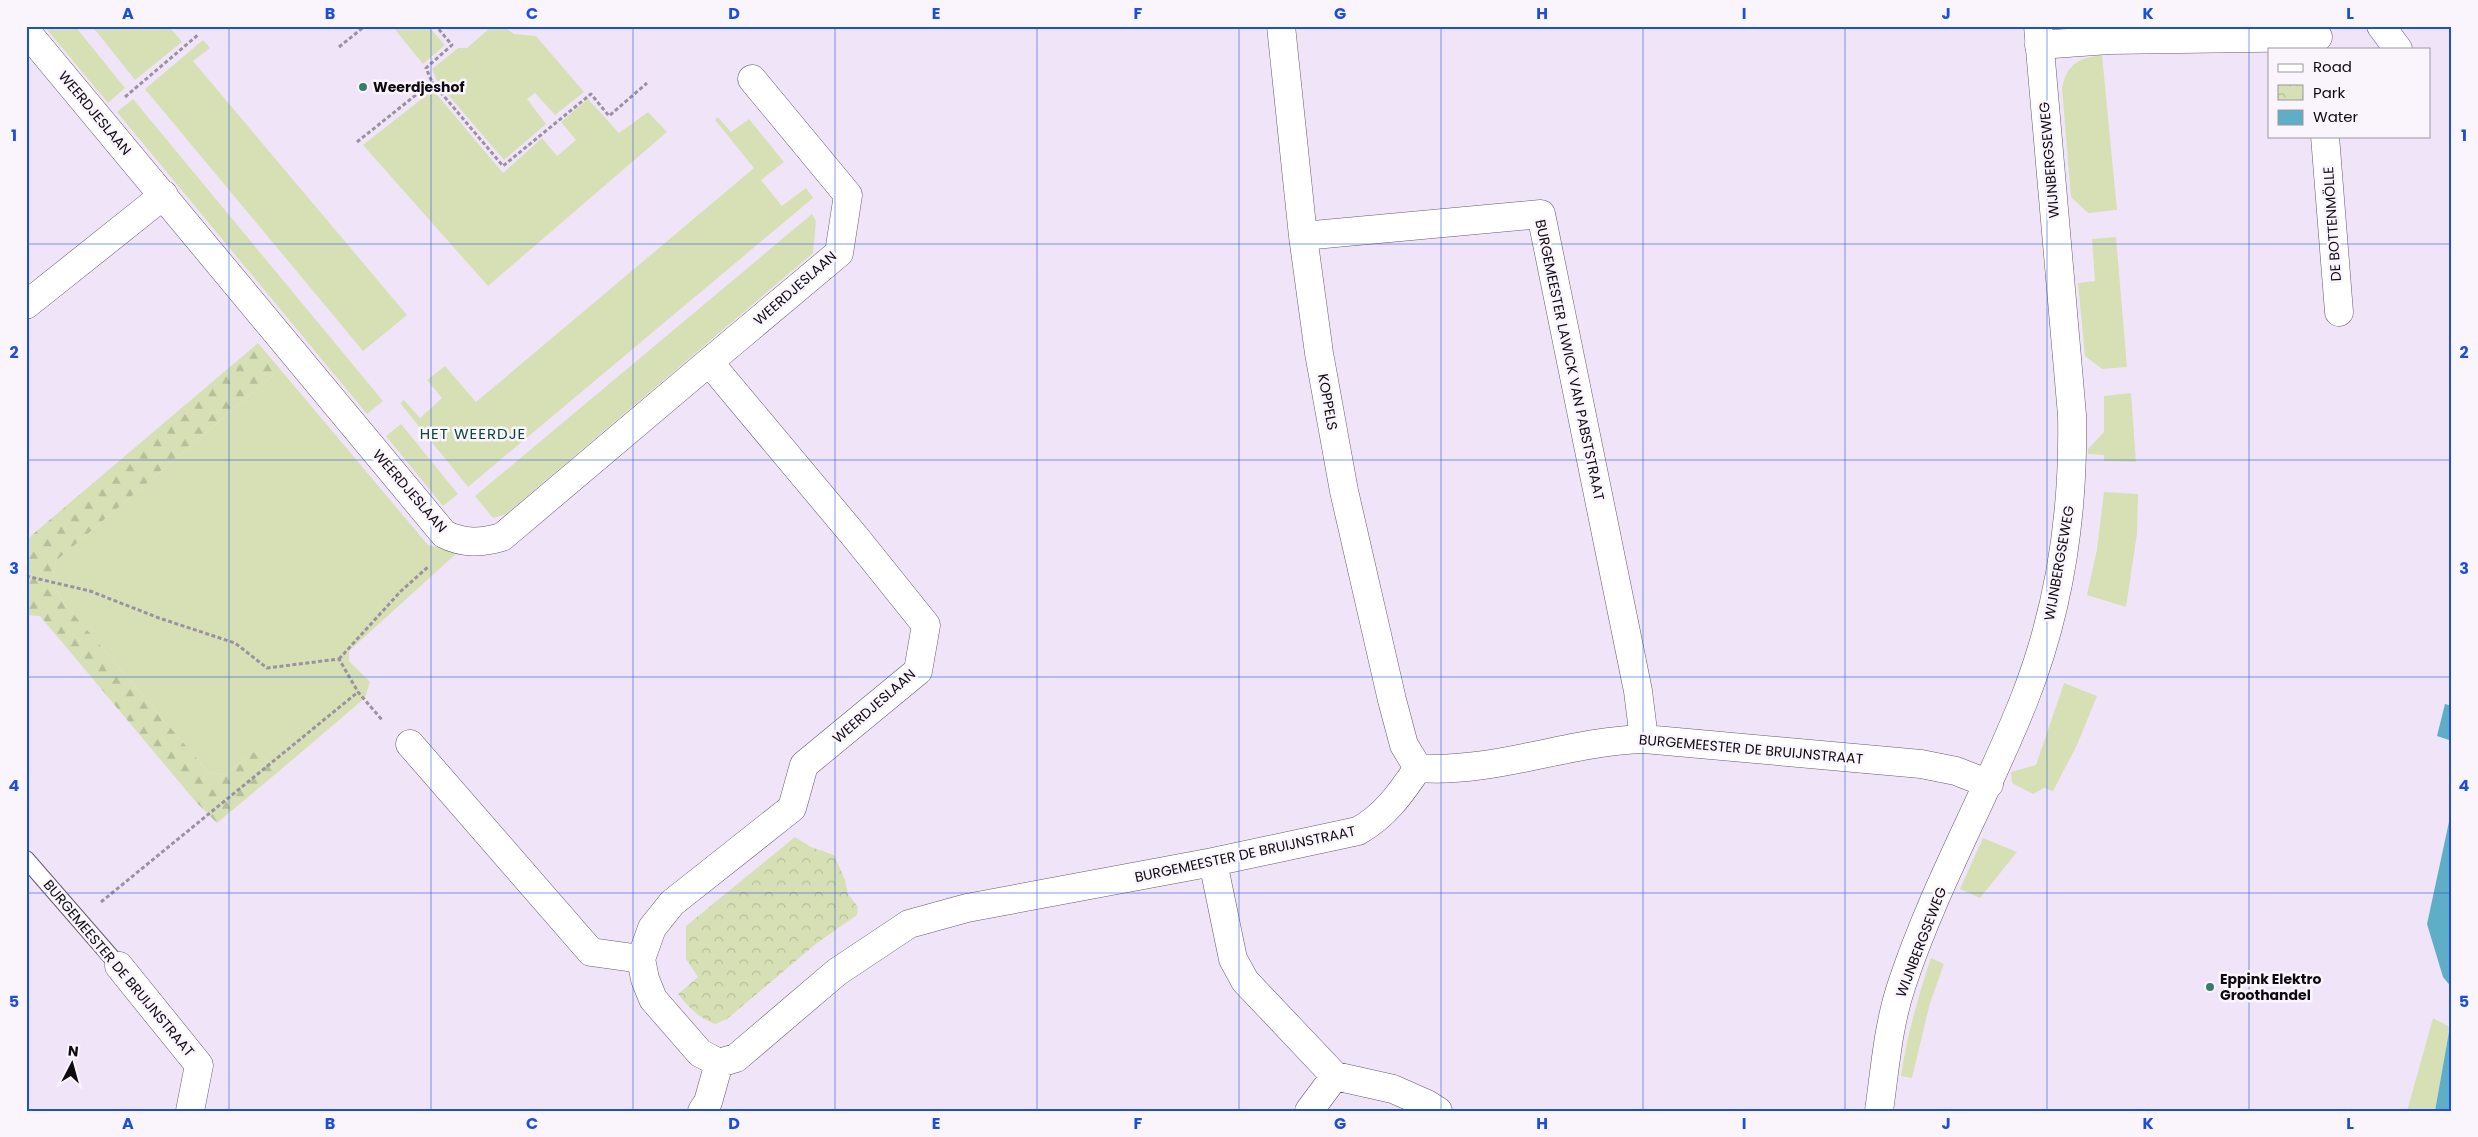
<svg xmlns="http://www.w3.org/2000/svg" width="2478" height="1137" font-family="Poppins,sans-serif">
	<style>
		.green { fill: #d7e0b4 }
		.forest { fill: url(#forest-firs) }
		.park { fill: url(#park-crowns) }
		.water { fill: #5eaec8 }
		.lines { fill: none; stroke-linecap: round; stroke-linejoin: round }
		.service-casing { stroke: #655b6c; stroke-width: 18 }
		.minor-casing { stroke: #655b6c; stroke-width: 29 }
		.tertiary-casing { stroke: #655b6c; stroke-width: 29 }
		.path { stroke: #9a92a0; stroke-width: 3; stroke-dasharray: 4 2.5; stroke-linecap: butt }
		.service { stroke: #fff; stroke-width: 16 }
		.minor { stroke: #fff; stroke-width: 28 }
		.tertiary { stroke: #fff; stroke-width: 28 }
		.grid { fill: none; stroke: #1d4ed8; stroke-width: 1; stroke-opacity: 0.55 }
		.poi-dot { fill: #397c6e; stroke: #faf5fd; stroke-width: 2 }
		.labels { text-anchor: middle; stroke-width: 5; stroke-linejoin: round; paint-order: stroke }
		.poi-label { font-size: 14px; font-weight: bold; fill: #0e0a10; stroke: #faf5fd; text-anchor: start }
		.street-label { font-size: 14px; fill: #0e0a10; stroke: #faf5fd }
		.neighbourhood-label { font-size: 15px; letter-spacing: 1px; fill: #0b463b; stroke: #faf5fd }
		.neatline { fill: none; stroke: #1d4ed8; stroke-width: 2 }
		.grid-label { font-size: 16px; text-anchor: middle; font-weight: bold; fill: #1d4ed8 }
	</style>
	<defs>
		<pattern id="forest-firs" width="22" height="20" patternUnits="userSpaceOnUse" patternTransform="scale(1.25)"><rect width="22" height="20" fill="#d7e0b4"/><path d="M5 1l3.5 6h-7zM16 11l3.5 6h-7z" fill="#b7bf9a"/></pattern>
		<pattern id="park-crowns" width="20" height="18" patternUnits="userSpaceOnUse" patternTransform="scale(1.25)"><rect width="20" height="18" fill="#d7e0b4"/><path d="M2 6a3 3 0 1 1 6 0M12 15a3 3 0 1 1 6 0" fill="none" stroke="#b7bf9a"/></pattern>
	</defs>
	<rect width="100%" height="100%" fill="#f0e5f8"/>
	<path class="green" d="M 44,26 L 75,26 L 125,88 L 108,103 Z
		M 92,26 L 169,26 L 182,42 L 135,80 Z
		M 392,26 L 428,26 L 445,45 L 423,64 Z
		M 492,26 L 503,26 L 514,34 L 536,36 L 584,92 L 555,115 L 535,93 L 527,99 L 546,124 L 504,160 L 438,83 L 432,69 L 458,48 L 467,48 Z
		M 203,40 L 210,48 L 193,61 L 407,315 L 363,351 L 145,89 Z
		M 2102,55 L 2117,210 L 2088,213 L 2071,197 L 2062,88 C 2068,63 2077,59 2102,55 Z
		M 433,90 L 503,173 L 542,138 L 557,156 L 576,140 L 561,122 L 588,99 L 619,133 L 648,112 L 667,132 L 488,286 L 363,145 Z
		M 133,99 L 383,401 L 367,414 L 117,112 Z
		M 718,117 L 731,132 L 749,119 L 784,162 L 761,180 L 782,206 L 806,188 L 813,198 L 468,487 L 400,403 L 404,400 L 420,418 L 442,398 L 427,380 L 445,366 L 476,402 L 754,168 L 715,120 Z
		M 812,214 L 816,221 L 813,253 L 506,514 L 493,518 L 475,496 Z
		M 2116,237 L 2127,367 L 2102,369 L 2085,356 L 2078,283 L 2095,281 L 2092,239 Z
		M 280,369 L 428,545 L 458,552 L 349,651 L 349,661 L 370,682 L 365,698 L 278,772 L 261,755 L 252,752 L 226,775 L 209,773 L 65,604 L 53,583 L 56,561 Z
		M 2131,393 L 2136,462 L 2104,461 L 2104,455 L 2088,454 L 2088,449 L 2104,432 L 2104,396 Z
		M 401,424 L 458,494 L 443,506 L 386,436 Z
		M 2104,492 L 2138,494 L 2137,534 L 2126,607 L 2087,595 L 2097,549 Z
		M 2064,683 L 2097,696 L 2077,745 L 2053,791 L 2044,788 L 2033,794 L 2012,783 L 2011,772 L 2036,765 Z
		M 1983,838 L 2017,852 L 1980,898 L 1960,889 Z
		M 1931,958 L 1944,964 L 1930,1003 L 1912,1078 L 1901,1076 C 1907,1035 1918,997 1931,958 Z
		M 2433,1018 L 2450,1027 L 2435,1111 L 2407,1111 Z"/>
	<path class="forest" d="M 258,343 L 280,369 L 56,561 L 53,583 L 65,604 L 209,773 L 226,775 L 252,752 L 261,755 L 278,772 L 217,823 L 196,802 L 40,616 L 26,615 L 26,540 Z"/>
	<path class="park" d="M 795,837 L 811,847 L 834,855 L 845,880 L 848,894 L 858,907 L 857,915 L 817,943 L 727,1019 L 715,1024 C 698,1017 689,1008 678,994 L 698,977 L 686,959 L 686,926 Z"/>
	<path class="water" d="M 2445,704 L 2452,706 L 2452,741 L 2437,736 Z
		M 2452,808 L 2452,988 L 2443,977 L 2427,924 Z
		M 2452,1015 L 2452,1111 L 2435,1111 Z"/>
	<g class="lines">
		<g class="service-casing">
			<path id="service" d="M 26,859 L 119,966"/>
		</g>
		<g class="minor-casing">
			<path id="minor" d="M 1281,26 L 1303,236 L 1319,353 L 1344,491 L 1392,700 L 1404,745 L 1418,768
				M 2381,26 L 2398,49
				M 26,31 L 444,534 C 464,544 481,543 502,537 L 709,362 L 857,539 L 926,625 L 918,671 L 804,765 L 792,808 L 672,903 L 652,928 L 641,959 L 645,979 L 653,999 L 700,1053 L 719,1063
				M 2039,45 L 2109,40 L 2318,37
				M 2325,136 L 2339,312
				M 1303,236 L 1541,214 L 1638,691 L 1644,739
				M 26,305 L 164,195
				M 709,362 L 839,253 L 848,195 L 752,79
				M 410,744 L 591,952 L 641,959
				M 1418,768 C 1494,774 1568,741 1644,739 L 1921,764 L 1956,771 L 1989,784
				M 1213,862 L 1233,959 L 1245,981 L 1335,1076 L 1393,1089 L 1427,1104 L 1438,1111
				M 119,966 L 199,1065 L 190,1111
				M 702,1111 L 708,1102 L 719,1063 L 736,1058 L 837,972 L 909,924 L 967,908 L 1213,862 L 1358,831 C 1385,816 1401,793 1418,768
				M 1309,1111 L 1335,1076"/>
		</g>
		<g class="tertiary-casing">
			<path id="tertiary" d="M 1879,1111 C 1885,1069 1888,1025 1902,984 C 1934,887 1986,796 2024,700 C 2060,609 2074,512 2072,415 L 2038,26"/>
		</g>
		<path class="path" d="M 339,47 L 365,26
			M 432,82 L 503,166 L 591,94 L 609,116 L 647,83
			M 125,97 L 199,34
			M 357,142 L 432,82 L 426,68 L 452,45 L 436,26
			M 26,576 L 90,591 L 159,618 L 235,643 L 267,668 L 339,659 L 358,692 L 383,721
			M 339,659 L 401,591 L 429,566
			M 101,902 L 358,692"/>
		<use href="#service" class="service"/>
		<use href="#minor" class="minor"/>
		<use href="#tertiary" class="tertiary"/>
	</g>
	<path class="grid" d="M 229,26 L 229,1111M 431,26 L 431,1111M 633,26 L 633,1111M 835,26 L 835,1111M 1037,26 L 1037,1111M 1239,26 L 1239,1111M 1441,26 L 1441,1111M 1643,26 L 1643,1111M 1845,26 L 1845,1111M 2047,26 L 2047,1111M 2249,26 L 2249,1111M 26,244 L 2452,244M 26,460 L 2452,460M 26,677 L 2452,677M 26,893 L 2452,893"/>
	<g class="poi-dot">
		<circle cx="363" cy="87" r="5"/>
		<circle cx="2210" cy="987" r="5"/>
	</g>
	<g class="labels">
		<g class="poi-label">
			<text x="373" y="92">Weerdjeshof</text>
			<text x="2220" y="984">Eppink Elektro<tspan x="2220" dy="16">Groothandel</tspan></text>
		</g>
		<g class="street-label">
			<text transform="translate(95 113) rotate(50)" y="5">WEERDJESLAAN</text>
			<text transform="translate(2049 160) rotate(-95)" y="5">WIJNBERGSEWEG</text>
			<text transform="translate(2332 224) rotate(-94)" y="5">DE BOTTENMÖLLE</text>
			<text transform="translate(795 288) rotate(-41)" y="5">WEERDJESLAAN</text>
			<text transform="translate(1570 360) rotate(78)" y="5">BURGEMEESTER LAWICK VAN PABSTSTRAAT</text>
			<text transform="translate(1328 402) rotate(80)" y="5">KOPPELS</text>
			<text transform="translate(410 491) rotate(49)" y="5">WEERDJESLAAN</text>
			<text transform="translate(2059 563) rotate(-80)" y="5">WIJNBERGSEWEG</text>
			<text transform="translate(874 706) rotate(-41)" y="5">WEERDJESLAAN</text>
			<text transform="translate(1751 749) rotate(5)" y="5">BURGEMEESTER DE BRUIJNSTRAAT</text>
			<text transform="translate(1245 854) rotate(-12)" y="5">BURGEMEESTER DE BRUIJNSTRAAT</text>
			<text transform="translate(1921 942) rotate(-69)" y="5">WIJNBERGSEWEG</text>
			<text transform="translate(119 968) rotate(50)" y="5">BURGEMEESTER DE BRUIJNSTRAAT</text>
		</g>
		<g class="neighbourhood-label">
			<text x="473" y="439">HET WEERDJE</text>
		</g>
	</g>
	<rect width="2478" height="1137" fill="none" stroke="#faf5fd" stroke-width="55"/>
	<rect x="2268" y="48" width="162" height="90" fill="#faf5fd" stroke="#9c979e"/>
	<rect x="2278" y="64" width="25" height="8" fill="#ffffff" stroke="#9c979e"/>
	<text x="2313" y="72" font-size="15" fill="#0e0a10">Road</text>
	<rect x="2278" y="85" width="25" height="15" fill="url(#park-crowns)" stroke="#9c979e"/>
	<text x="2313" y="98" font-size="15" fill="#0e0a10">Park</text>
	<rect x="2278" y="110" width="25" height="15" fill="#5eaec8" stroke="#9c979e"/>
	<text x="2313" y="122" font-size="15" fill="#0e0a10">Water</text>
	<g transform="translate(72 1064) rotate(6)" stroke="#faf5fd" stroke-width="4" paint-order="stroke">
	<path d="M0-4L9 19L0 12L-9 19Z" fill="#0e0a10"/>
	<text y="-8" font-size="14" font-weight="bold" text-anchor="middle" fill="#0e0a10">N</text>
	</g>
	<rect x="28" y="28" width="2422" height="1082" class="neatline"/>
	<g class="grid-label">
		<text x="128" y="19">A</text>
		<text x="330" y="19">B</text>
		<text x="532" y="19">C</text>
		<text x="734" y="19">D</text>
		<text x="936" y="19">E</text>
		<text x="1138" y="19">F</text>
		<text x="1340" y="19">G</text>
		<text x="1542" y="19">H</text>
		<text x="1744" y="19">I</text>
		<text x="1946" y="19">J</text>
		<text x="2148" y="19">K</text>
		<text x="2350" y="19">L</text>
		<text x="14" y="141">1</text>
		<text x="2464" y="141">1</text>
		<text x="14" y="358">2</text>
		<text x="2464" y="358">2</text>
		<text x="14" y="574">3</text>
		<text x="2464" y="574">3</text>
		<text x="14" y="791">4</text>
		<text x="2464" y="791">4</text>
		<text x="14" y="1007">5</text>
		<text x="2464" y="1007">5</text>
		<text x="128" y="1129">A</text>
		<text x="330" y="1129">B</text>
		<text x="532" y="1129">C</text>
		<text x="734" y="1129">D</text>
		<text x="936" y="1129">E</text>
		<text x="1138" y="1129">F</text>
		<text x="1340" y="1129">G</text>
		<text x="1542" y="1129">H</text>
		<text x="1744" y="1129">I</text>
		<text x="1946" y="1129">J</text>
		<text x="2148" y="1129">K</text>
		<text x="2350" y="1129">L</text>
	</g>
</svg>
